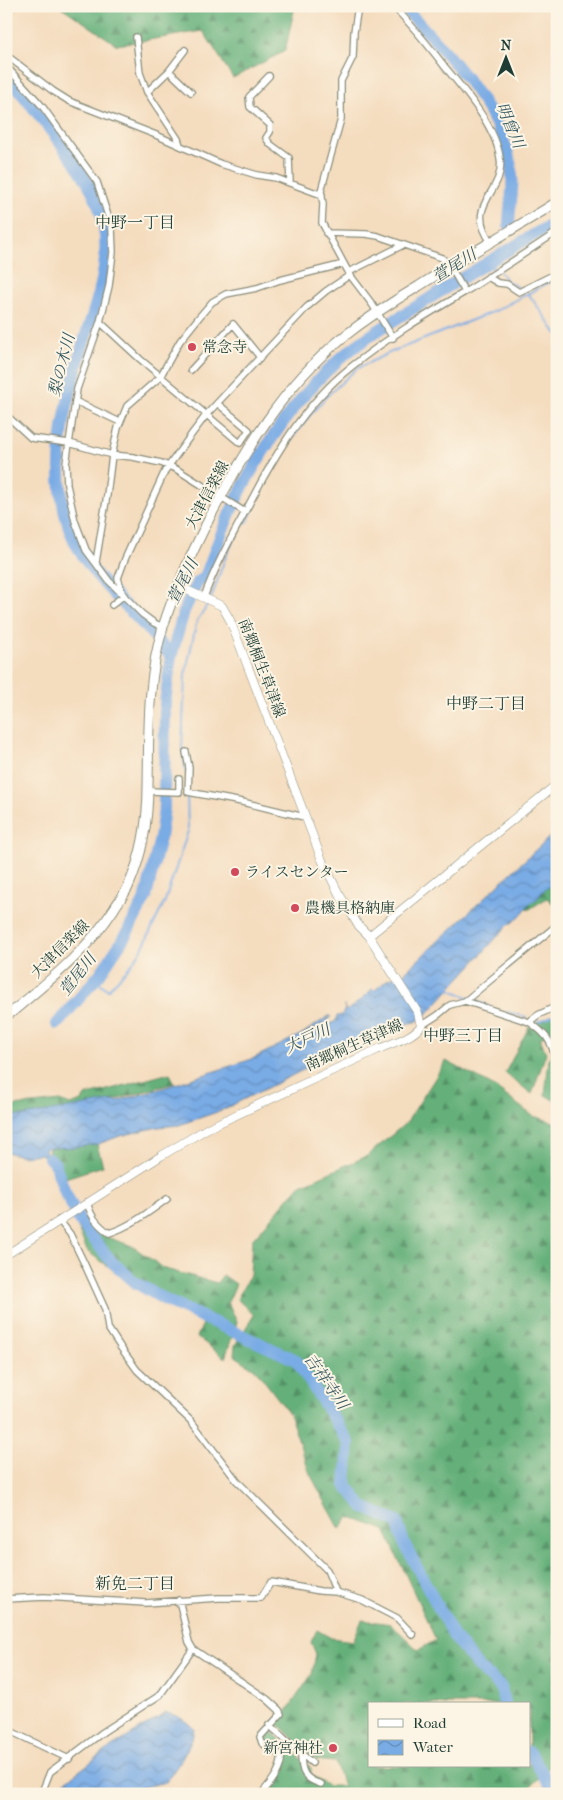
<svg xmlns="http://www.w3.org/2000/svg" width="563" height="1800" font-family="'IM FELL French Canon','Noto Serif JP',serif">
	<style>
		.forest { fill: url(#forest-firs); stroke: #427657; fill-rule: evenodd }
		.water { fill: url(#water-waves); stroke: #4c748c }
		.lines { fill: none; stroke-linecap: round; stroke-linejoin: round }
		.stream { stroke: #79abe5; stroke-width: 2 }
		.river { stroke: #79abe5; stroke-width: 12 }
		.street-casing { stroke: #8a8c79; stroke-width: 8 }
		.secondary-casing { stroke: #8a8c79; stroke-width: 9 }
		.primary-casing { stroke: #8a8c79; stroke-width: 11 }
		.street { stroke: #fff; stroke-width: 5.5 }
		.secondary { stroke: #fff; stroke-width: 8 }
		.primary { stroke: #fff; stroke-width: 9 }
		.poi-dot { fill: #d1495b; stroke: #fcf5e5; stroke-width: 2 }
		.labels { text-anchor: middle; stroke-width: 4; stroke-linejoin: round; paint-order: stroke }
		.poi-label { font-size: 15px; fill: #1f3d34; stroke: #fcf5e5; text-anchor: start }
		.street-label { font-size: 15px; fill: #1f3d34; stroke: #fcf5e5 }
		.water-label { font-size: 16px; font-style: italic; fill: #365860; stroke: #fcf5e5 }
		.neighbourhood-label { font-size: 16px; fill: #1f3d34; stroke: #fcf5e5 }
	</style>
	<defs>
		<pattern id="forest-firs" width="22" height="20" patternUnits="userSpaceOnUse" patternTransform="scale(1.25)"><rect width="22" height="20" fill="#65b07a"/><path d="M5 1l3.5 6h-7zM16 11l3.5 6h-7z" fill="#539065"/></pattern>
		<pattern id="water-waves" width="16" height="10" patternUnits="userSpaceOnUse" patternTransform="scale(1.25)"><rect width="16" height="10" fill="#79abe5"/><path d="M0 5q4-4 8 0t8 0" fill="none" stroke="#638cba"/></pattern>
	</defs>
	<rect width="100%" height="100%" fill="#fcf5e5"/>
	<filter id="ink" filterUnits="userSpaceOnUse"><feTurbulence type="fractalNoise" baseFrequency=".02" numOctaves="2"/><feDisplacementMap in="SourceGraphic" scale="10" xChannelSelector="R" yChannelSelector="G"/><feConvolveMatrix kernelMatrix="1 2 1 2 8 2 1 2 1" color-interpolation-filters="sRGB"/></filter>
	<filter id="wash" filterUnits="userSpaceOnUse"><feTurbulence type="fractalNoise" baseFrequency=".0096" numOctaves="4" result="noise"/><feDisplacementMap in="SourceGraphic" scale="20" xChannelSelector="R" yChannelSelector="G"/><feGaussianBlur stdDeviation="1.12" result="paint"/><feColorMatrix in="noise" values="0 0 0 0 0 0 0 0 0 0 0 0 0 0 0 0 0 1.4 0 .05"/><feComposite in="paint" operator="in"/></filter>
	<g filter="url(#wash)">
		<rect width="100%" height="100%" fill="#f4dcbe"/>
		<path class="forest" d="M 60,6 L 295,6 L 285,51 L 233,78 L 203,31 L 117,45 Z
			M 557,872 L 557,907 L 547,898 L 528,910 L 523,905 Z
			M 557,1013 L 557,1030 L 540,1038 L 546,1053 L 532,1094 L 505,1073 L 529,1027 Z
			M 557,1048 L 557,1102 L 545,1095 L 549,1059 Z
			M 446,1061 L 493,1086 L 533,1116 L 557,1123 L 557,1760 L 523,1794 L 269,1794 L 283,1774 L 287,1756 L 265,1740 L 271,1731 L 311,1768 L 311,1775 L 328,1786 L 343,1786 L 335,1762 L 315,1760 L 278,1724 L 312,1674 L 316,1654 L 311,1642 L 317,1630 L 331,1638 L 353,1641 L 362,1620 L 391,1624 L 418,1650 L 436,1640 L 385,1530 L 349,1517 L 340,1529 L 310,1474 L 289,1413 L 256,1370 L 234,1355 L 235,1345 L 254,1315 L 237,1299 L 250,1275 L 252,1240 L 299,1186 L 367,1156 L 407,1122 ZM 369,1704 L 529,1704 L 529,1766 L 369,1766 Z
			M 170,1073 L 174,1083 C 119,1098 64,1117 6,1118 L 6,1102 L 13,1106 L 61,1101 L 70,1105 L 82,1101 L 85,1096 Z
			M 96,1141 L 103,1166 L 65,1178 L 55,1171 L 48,1151 L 53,1143 Z
			M 86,1219 L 104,1236 L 132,1246 L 165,1269 L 217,1283 L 223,1275 L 236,1284 L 228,1302 L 237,1322 L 225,1358 L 197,1337 L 207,1315 L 134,1285 L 87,1251 L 78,1228 Z"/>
		<path class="water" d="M 557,830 L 557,880 L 553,885 L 545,889 L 538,898 L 529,904 L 520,917 L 507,926 L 427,1014 L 416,1022 L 409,1023 L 400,1028 L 391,1027 L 364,1038 L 364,1035 L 346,1049 L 220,1111 L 179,1125 L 158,1127 L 120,1136 L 98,1144 L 77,1147 L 46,1148 L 45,1151 L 56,1164 L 59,1172 L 52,1163 L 41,1154 L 22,1156 L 6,1152 L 6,1115 L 23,1116 L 109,1101 L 117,1101 L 154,1091 L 252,1059 L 302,1034 L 329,1016 L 331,1016 L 326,1022 L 302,1035 L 316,1031 L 336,1021 L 337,1016 L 342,1015 L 345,1009 L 344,1005 L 346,1011 L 360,1001 L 372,989 L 375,990 L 388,979 L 403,974 Z
			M 166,1713 C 176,1714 188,1722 194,1729 C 192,1748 176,1767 166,1782 L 113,1794 L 64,1794 L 58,1787 L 107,1750 Z"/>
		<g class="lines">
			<path class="stream" d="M 485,264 L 496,270
				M 500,272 L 506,280 L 521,289
				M 528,293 L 557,334
				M 266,478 L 294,436 L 312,413 L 325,398 L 356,369 L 389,353 L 495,311 L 557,278
				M 239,527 L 248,521 L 263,484
				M 211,599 L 224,561 L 236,534
				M 186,773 L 182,747 L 185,676 L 197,620 L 204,611 L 208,603
				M 95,981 L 100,983 L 108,990 L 130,966 L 141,951 L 165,901 L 188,831 L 187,792
				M 449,989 L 488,1006
				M 507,1012 L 526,1017
				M 537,1022 L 557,1014
				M 555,1794 L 556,1793"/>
			<path class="river" d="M 403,6 C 443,49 507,114 512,175 C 514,191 509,208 509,225
				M 6,76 C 24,94 39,115 54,135 C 75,163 99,191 104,227 C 110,266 97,301 85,338 C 66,400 46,474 73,538 C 91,577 124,602 152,634 C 159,641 165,649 171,657
				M 57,1024 L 100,974 L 126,935 L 146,897 L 160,838 L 164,808 L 165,703 L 171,657 L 184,611 L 197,583 L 205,577 C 212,558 219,539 227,520 C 252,462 294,399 342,357 C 368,335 398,318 427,300 C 470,273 513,247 557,221
				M 49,1158 L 55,1164 L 65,1192 L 81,1223 L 112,1262 L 136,1283 L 167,1301 L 296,1360 L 349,1443 L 346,1485 L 363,1507 L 397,1522 L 404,1543 L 454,1637 L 479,1668 L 501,1687 L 504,1704
				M 529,1752 L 556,1794"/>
		</g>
	</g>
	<g filter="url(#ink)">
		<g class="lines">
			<g class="street-casing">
				<path id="street" d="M 358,6 L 354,32 L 353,57 L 341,81 L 341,119 L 321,191 L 323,204 L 322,223 L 350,275 L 372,304 L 393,338
					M 393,6 C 412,25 429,46 445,67 C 465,91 496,127 500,158 C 506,193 463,203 491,242
					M 136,37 L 140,73 L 147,92 L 178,139 L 180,145
					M 6,55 L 53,91 L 69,101 L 156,135 L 221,164 L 257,175 L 276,178 L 322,195
					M 6,66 L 42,106 L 97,182 L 112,228 L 113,252 L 109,286 L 100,322 L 77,389 L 66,464 L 67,485 L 75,521 L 86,550 L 109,581 L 142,614 L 154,623 L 163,627
					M 169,71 L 191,92
					M 269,76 L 249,97 L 250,107 L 270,125 L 270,132 L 266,138 L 270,144 L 289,158 L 290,183
					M 147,92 L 169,71 L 185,50
					M 326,233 L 366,234 L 378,236 L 442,258 L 450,266 L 465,292
					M 349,272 L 403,245
					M 488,277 L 498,283 L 507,284 L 519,292 L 557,273
					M 100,322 L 140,359 L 240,443 L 249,430 L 217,403
					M 191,370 L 233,324 L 259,356
					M 75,401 L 120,422
					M 6,415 L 31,438 L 69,443 L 112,455 L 133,457 L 161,463 L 176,469 L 245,512
					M 96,562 L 107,495 L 112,455 L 118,428 L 127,406 L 160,377 L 180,341 L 200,316 L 212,302 L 226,294 L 257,288 L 280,280 L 344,264
					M 122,592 L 118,578 L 125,559 L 165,471 L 191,435 L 207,414 L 307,307 L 326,291 L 350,275
					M 204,597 C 215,567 230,540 245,512 C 273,458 303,405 351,367 C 387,338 426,315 465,292 C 496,273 526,252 557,232
					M 112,605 L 124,595
					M 186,752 L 189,768 L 188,792 L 242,802 L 304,817
					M 148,791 L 179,792 L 179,779
					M 465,1001 L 529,1022 L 538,1015 L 557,1006
					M 529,1022 C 549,1035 556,1047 555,1071
					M 421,1026 L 438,1015 L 450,1005 L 465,1001 L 470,997 L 557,925
					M 87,1202 C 91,1217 97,1224 109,1233 C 130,1227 150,1211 167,1199
					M 59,1220 L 70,1234 L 84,1263 L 105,1309 L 108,1328 L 121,1348 L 137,1370 L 191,1421 L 237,1481 L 327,1570 L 336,1592
					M 6,1599 L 44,1597 L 146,1603 L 218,1598 L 261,1598 L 271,1582 L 320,1591 L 336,1592 L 362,1600 L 397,1618 L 413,1635
					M 179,1600 L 189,1642 L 193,1649 L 267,1699 L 279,1710 L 281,1714 L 260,1737 L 262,1743 L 281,1755 C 283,1769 270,1784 261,1794
					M 269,1725 L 312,1763
					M 6,1729 L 69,1759
					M 301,1754 C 301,1772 304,1779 321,1784
					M 19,1794 L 42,1792 L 50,1772 L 103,1732 L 160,1695 L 193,1649"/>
			</g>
			<g class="secondary-casing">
				<path id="secondary" d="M 369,936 L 557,784
					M 6,1255 L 161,1156 L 208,1128 L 381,1048 C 395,1042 411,1038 421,1026 L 418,1013 L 369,936 L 358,925 L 338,892 L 322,860 L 230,620 L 222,606 L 178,586"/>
			</g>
			<g class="primary-casing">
				<path id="primary" d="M 6,1015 L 12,1012 C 50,980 86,952 114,909 C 118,902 124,895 128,887 C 142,856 148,820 148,786 C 149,732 147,679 163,627 C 175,589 192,552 210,517 C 245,451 283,386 342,338 C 366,319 392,302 419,286 C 464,257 511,231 557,202"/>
			</g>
			<use href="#street" class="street"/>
			<use href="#secondary" class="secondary"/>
			<use href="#primary" class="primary"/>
		</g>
	</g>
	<g class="poi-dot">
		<circle cx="192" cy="347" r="5"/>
		<circle cx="235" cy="872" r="5"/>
		<circle cx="295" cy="908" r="5"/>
		<circle cx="333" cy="1748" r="5"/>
	</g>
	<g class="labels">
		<g class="poi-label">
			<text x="202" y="352">常念寺</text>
			<text x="245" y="877">ライスセンター</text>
			<text x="305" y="913">農機具格納庫</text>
			<text x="323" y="1753" text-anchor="end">新宮神社</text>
		</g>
		<g class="street-label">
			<text transform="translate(207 495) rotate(-62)" y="5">大津信楽線</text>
			<text transform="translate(262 668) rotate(69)" y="5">南郷桐生草津線</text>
			<text transform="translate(60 949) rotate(-45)" y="5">大津信楽線</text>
			<text transform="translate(354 1045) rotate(-24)" y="5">南郷桐生草津線</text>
		</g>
		<g class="water-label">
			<text transform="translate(511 125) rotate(67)" y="6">明曾川</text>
			<text transform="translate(454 265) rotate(-32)" y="6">萱尾川</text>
			<text transform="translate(61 365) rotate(-76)" y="6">梨の木川</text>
			<text transform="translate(182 581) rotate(-63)" y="6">萱尾川</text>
			<text transform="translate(77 974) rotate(-52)" y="6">萱尾川</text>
			<text transform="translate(307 1038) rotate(-25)" y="6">大戸川</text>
			<text transform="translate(327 1381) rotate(55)" y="6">吉祥寺川</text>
		</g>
		<g class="neighbourhood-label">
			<text x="135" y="228">中野一丁目</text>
			<text x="486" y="709">中野二丁目</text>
			<text x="463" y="1041">中野三丁目</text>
			<text x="135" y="1589">新免二丁目</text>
		</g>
	</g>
	<rect width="563" height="1800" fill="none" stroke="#fcf5e5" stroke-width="25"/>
	<rect x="368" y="1702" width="162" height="65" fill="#fcf5e5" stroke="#a4ab9e"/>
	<rect x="378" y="1719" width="25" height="8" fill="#ffffff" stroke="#a4ab9e"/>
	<text x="413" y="1728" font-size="15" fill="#1f3d34">Road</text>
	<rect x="378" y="1740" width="25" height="15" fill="url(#water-waves)" stroke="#a4ab9e"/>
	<text x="413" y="1752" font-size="15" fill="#1f3d34">Water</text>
	<g transform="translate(506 58)" stroke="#fcf5e5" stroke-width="4" paint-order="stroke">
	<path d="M0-4L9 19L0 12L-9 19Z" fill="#1f3d34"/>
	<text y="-8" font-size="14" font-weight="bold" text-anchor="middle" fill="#1f3d34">N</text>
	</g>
</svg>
